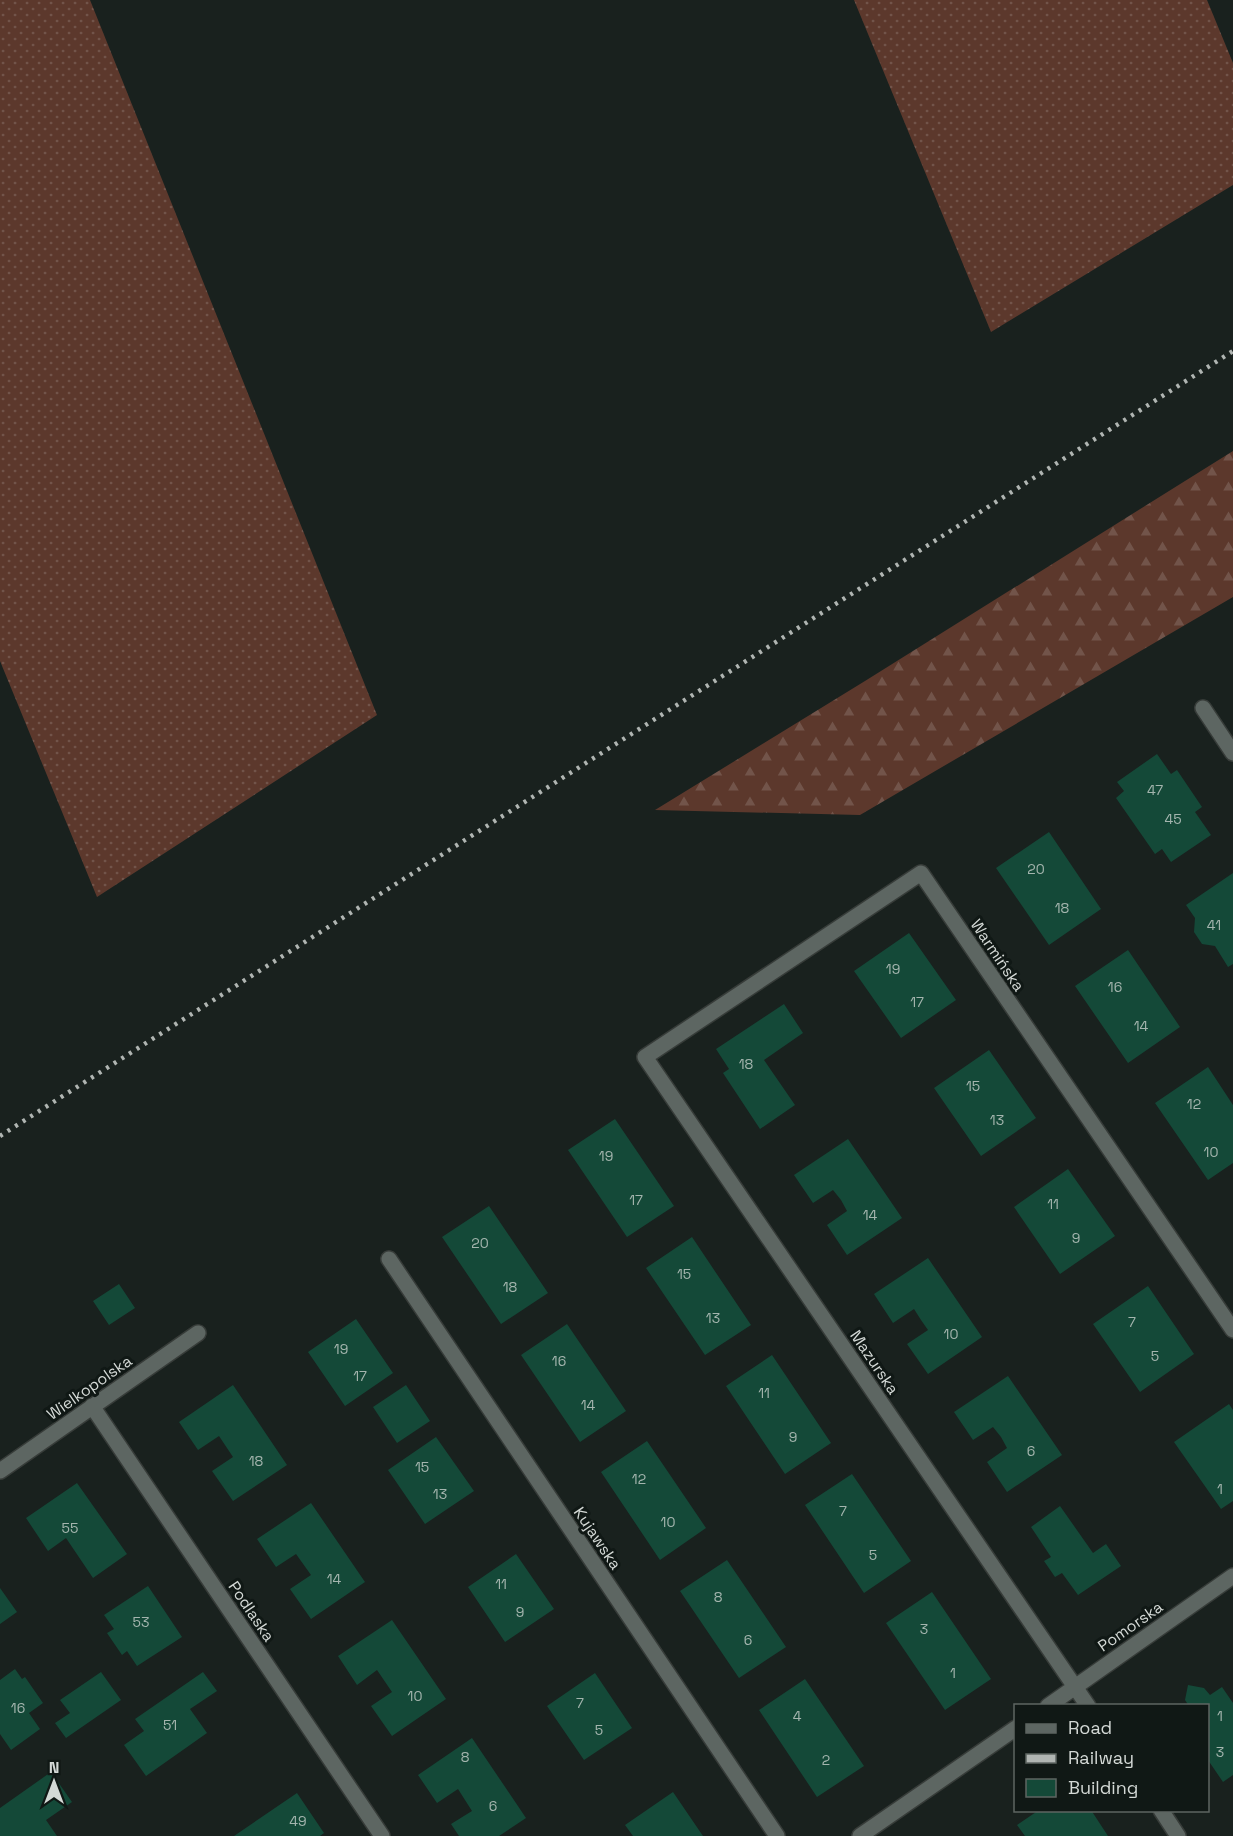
<svg xmlns="http://www.w3.org/2000/svg" width="1233" height="1836" font-family="'Space Grotesk',sans-serif">
	<style>
		.grass { fill: url(#grass-dots) }
		.forest { fill: url(#forest-firs) }
		.building { fill: #144938 }
		.lines { fill: none; stroke-linecap: round; stroke-linejoin: round }
		.minor-casing { stroke: #373c39; stroke-width: 18 }
		.minor { stroke: #5d6662; stroke-width: 15 }
		.rail { stroke: #b0b5b2; stroke-width: 4.5; stroke-dasharray: 3 6; stroke-linecap: butt }
		.labels { text-anchor: middle; stroke-width: 6; stroke-linejoin: round; paint-order: stroke }
		.number-label { font-size: 14px; fill: #a4b5ae }
		.street-label { font-size: 16px; fill: #d4d9d6; stroke: #101815 }
	</style>
	<defs>
		<pattern id="grass-dots" width="8" height="8" patternUnits="userSpaceOnUse" patternTransform="scale(1.5)"><rect width="8" height="8" fill="#5c382c"/><path d="M2 2h.1M6 6h.1" fill="none" stroke="#72544a" stroke-width="1.8" stroke-linecap="round"/></pattern>
		<pattern id="forest-firs" width="22" height="20" patternUnits="userSpaceOnUse" patternTransform="scale(1.5)"><rect width="22" height="20" fill="#5c382c"/><path d="M5 1l3.5 6h-7zM16 11l3.5 6h-7z" fill="#72544a"/></pattern>
	</defs>
	<rect width="100%" height="100%" fill="#19211e"/>
	<path class="grass" d="M 0,0 L 90,0 L 377,715 L 97,897 L 0,661 Z
		M 854,0 L 1207,0 L 1233,63 L 1233,185 L 991,332 Z"/>
	<path class="forest" d="M 1233,451 L 1233,597 L 860,815 L 655,810 L 865,681 Z"/>
	<path class="building" d="M 1157,754 L 1171,774 L 1177,770 L 1202,807 L 1195,812 L 1211,835 L 1171,862 L 1162,849 L 1155,854 L 1116,798 L 1124,791 L 1117,782 Z
		M 1049,832 L 1101,909 L 1049,945 L 996,868 Z
		M 1233,873 L 1233,964 L 1228,967 L 1215,946 L 1202,944 L 1194,932 L 1195,918 L 1186,905 Z
		M 909,933 L 956,1000 L 901,1038 L 854,971 Z
		M 1128,950 L 1180,1027 L 1128,1063 L 1075,986 Z
		M 784,1004 L 803,1033 L 764,1060 L 795,1105 L 760,1129 L 723,1073 L 729,1069 L 716,1049 Z
		M 989,1050 L 1036,1118 L 981,1156 L 934,1088 Z
		M 1208,1067 L 1233,1105 L 1233,1163 L 1208,1180 L 1155,1103 Z
		M 615,1119 L 674,1206 L 627,1237 L 568,1150 Z
		M 848,1139 L 902,1218 L 847,1255 L 827,1225 L 847,1211 L 841,1200 L 833,1190 L 813,1203 L 794,1175 Z
		M 1068,1169 L 1115,1236 L 1060,1274 L 1014,1207 Z
		M 489,1206 L 548,1293 L 501,1324 L 442,1237 Z
		M 692,1237 L 751,1325 L 705,1355 L 646,1268 Z
		M 928,1258 L 982,1337 L 928,1374 L 907,1344 L 928,1330 L 921,1320 L 914,1309 L 893,1323 L 874,1294 Z
		M 119,1284 L 135,1308 L 109,1325 L 93,1301 Z
		M 1148,1286 L 1194,1354 L 1140,1392 L 1093,1324 Z
		M 356,1319 L 393,1373 L 345,1406 L 308,1352 Z
		M 567,1324 L 626,1411 L 580,1442 L 521,1355 Z
		M 772,1355 L 831,1443 L 785,1474 L 726,1386 Z
		M 1008,1376 L 1062,1455 L 1007,1492 L 987,1462 L 1007,1448 L 1001,1437 L 993,1427 L 973,1440 L 954,1412 Z
		M 233,1385 L 287,1465 L 233,1501 L 212,1471 L 233,1457 L 219,1436 L 198,1450 L 179,1422 Z
		M 406,1385 L 430,1421 L 397,1443 L 373,1407 Z
		M 1229,1404 L 1233,1410 L 1233,1501 L 1221,1509 L 1174,1442 Z
		M 436,1437 L 474,1491 L 425,1524 L 388,1470 Z
		M 647,1441 L 706,1528 L 660,1560 L 601,1472 Z
		M 852,1474 L 911,1561 L 864,1593 L 805,1505 Z
		M 77,1483 L 127,1554 L 93,1578 L 66,1538 L 48,1551 L 26,1518 Z
		M 311,1503 L 365,1582 L 311,1619 L 290,1589 L 311,1575 L 296,1554 L 276,1567 L 257,1539 Z
		M 1060,1506 L 1093,1553 L 1106,1544 L 1121,1566 L 1078,1595 L 1062,1573 L 1055,1577 L 1044,1561 L 1051,1557 L 1031,1527 Z
		M 516,1554 L 554,1609 L 505,1642 L 468,1587 Z
		M 727,1560 L 786,1647 L 739,1678 L 680,1591 Z
		M 148,1586 L 182,1637 L 137,1666 L 127,1651 L 122,1655 L 107,1633 L 114,1629 L 104,1615 Z
		M 0,1588 L 17,1612 L 0,1624 Z
		M 932,1592 L 991,1679 L 945,1710 L 886,1623 Z
		M 392,1620 L 446,1699 L 392,1736 L 371,1706 L 392,1692 L 377,1670 L 357,1685 L 338,1656 Z
		M 15,1669 L 22,1679 L 25,1677 L 43,1703 L 29,1713 L 40,1729 L 11,1750 L 0,1734 L 0,1680 Z
		M 101,1672 L 121,1700 L 66,1738 L 55,1723 L 70,1713 L 60,1700 Z
		M 203,1672 L 217,1691 L 190,1709 L 207,1733 L 146,1776 L 124,1745 L 144,1731 L 135,1719 Z
		M 595,1673 L 632,1728 L 584,1760 L 547,1706 Z
		M 805,1679 L 864,1766 L 817,1797 L 759,1710 Z
		M 1188,1685 L 1204,1688 L 1210,1695 L 1222,1687 L 1233,1703 L 1233,1775 L 1223,1782 L 1208,1760 L 1208,1706 L 1189,1706 L 1185,1700 Z
		M 472,1738 L 526,1818 L 499,1836 L 459,1836 L 451,1824 L 472,1811 L 458,1789 L 437,1803 L 418,1775 Z
		M 51,1772 L 72,1802 L 46,1820 L 57,1836 L 0,1836 L 0,1808 Z
		M 673,1792 L 703,1836 L 633,1836 L 625,1825 Z
		M 297,1793 L 324,1833 L 320,1836 L 234,1836 Z
		M 1039,1810 L 1091,1810 L 1108,1836 L 1025,1836 L 1017,1825 Z"/>
	<g class="lines">
		<g class="minor-casing">
			<path id="minor" d="M 1203,708 L 1233,753
				M 389,1259 L 777,1836
				M 92,1406 L 382,1836
				M 0,1471 L 198,1333
				M 1048,1706 L 1233,1576
				M 1088,1706 L 645,1057 L 921,873 L 1233,1330
				M 1161,1810 L 1178,1836
				M 860,1836 L 1016,1728"/>
		</g>
		<use href="#minor" class="minor"/>
		<path class="rail" d="M 0,1136 L 1233,351"/>
	</g>
	<g class="labels">
		<g class="number-label">
			<text x="1155" y="795">47</text>
			<text x="1173" y="824">45</text>
			<text x="1036" y="874">20</text>
			<text x="1062" y="913">18</text>
			<text x="1214" y="930">41</text>
			<text x="893" y="974">19</text>
			<text x="1115" y="992">16</text>
			<text x="917" y="1007">17</text>
			<text x="1141" y="1031">14</text>
			<text x="746" y="1069">18</text>
			<text x="973" y="1091">15</text>
			<text x="1194" y="1109">12</text>
			<text x="997" y="1125">13</text>
			<text x="1211" y="1157">10</text>
			<text x="606" y="1161">19</text>
			<text x="636" y="1205">17</text>
			<text x="1053" y="1209">11</text>
			<text x="870" y="1220">14</text>
			<text x="1076" y="1243">9</text>
			<text x="480" y="1248">20</text>
			<text x="684" y="1279">15</text>
			<text x="510" y="1292">18</text>
			<text x="713" y="1323">13</text>
			<text x="1132" y="1327">7</text>
			<text x="951" y="1339">10</text>
			<text x="341" y="1354">19</text>
			<text x="1155" y="1361">5</text>
			<text x="559" y="1366">16</text>
			<text x="360" y="1381">17</text>
			<text x="764" y="1398">11</text>
			<text x="588" y="1410">14</text>
			<text x="793" y="1442">9</text>
			<text x="1031" y="1456">6</text>
			<text x="256" y="1466">18</text>
			<text x="422" y="1472">15</text>
			<text x="639" y="1484">12</text>
			<text x="1220" y="1494">1</text>
			<text x="440" y="1499">13</text>
			<text x="843" y="1516">7</text>
			<text x="668" y="1527">10</text>
			<text x="70" y="1533">55</text>
			<text x="873" y="1560">5</text>
			<text x="334" y="1584">14</text>
			<text x="501" y="1589">11</text>
			<text x="718" y="1602">8</text>
			<text x="520" y="1617">9</text>
			<text x="141" y="1627">53</text>
			<text x="924" y="1634">3</text>
			<text x="748" y="1645">6</text>
			<text x="953" y="1678">1</text>
			<text x="415" y="1701">10</text>
			<text x="580" y="1708">7</text>
			<text x="18" y="1713">16</text>
			<text x="797" y="1721">4</text>
			<text x="1220" y="1721">1</text>
			<text x="170" y="1730">51</text>
			<text x="599" y="1735">5</text>
			<text x="1220" y="1757">3</text>
			<text x="465" y="1762">8</text>
			<text x="826" y="1765">2</text>
			<text x="493" y="1811">6</text>
			<text x="298" y="1826">49</text>
		</g>
		<g class="street-label">
			<text transform="translate(998 955) rotate(56)" y="6">Warmińska</text>
			<text transform="translate(875 1362) rotate(56)" y="6">Mazurska</text>
			<text transform="translate(89 1387) rotate(-35)" y="6">Wielkopolska</text>
			<text transform="translate(598 1538) rotate(56)" y="6">Kujawska</text>
			<text transform="translate(252 1611) rotate(56)" y="6">Podlaska</text>
			<text transform="translate(1130 1626) rotate(-35)" y="6">Pomorska</text>
		</g>
	</g>
	<rect x="1014" y="1704" width="195" height="108" fill="#101815" stroke="#5e6562" stroke-width="1.5"/>
	<rect x="1026" y="1724" width="30" height="9" fill="#5d6662" stroke="#5e6562" stroke-width="1.5"/>
	<text x="1068" y="1734" font-size="18" fill="#d4d9d6">Road</text>
	<rect x="1026" y="1754" width="30" height="9" fill="#b0b5b2" stroke="#5e6562" stroke-width="1.5"/>
	<text x="1068" y="1764" font-size="18" fill="#d4d9d6">Railway</text>
	<rect x="1026" y="1779" width="30" height="18" fill="#144938" stroke="#5e6562" stroke-width="1.5"/>
	<text x="1068" y="1794" font-size="18" fill="#d4d9d6">Building</text>
	<g transform="translate(54 1782)" stroke="#101815" stroke-width="4.5" paint-order="stroke">
	<path d="M0-4.5L10 22L0 15L-10 22Z" fill="#d4d9d6"/>
	<text y="-9" font-size="16" font-weight="bold" text-anchor="middle" fill="#d4d9d6">N</text>
	</g>
</svg>
